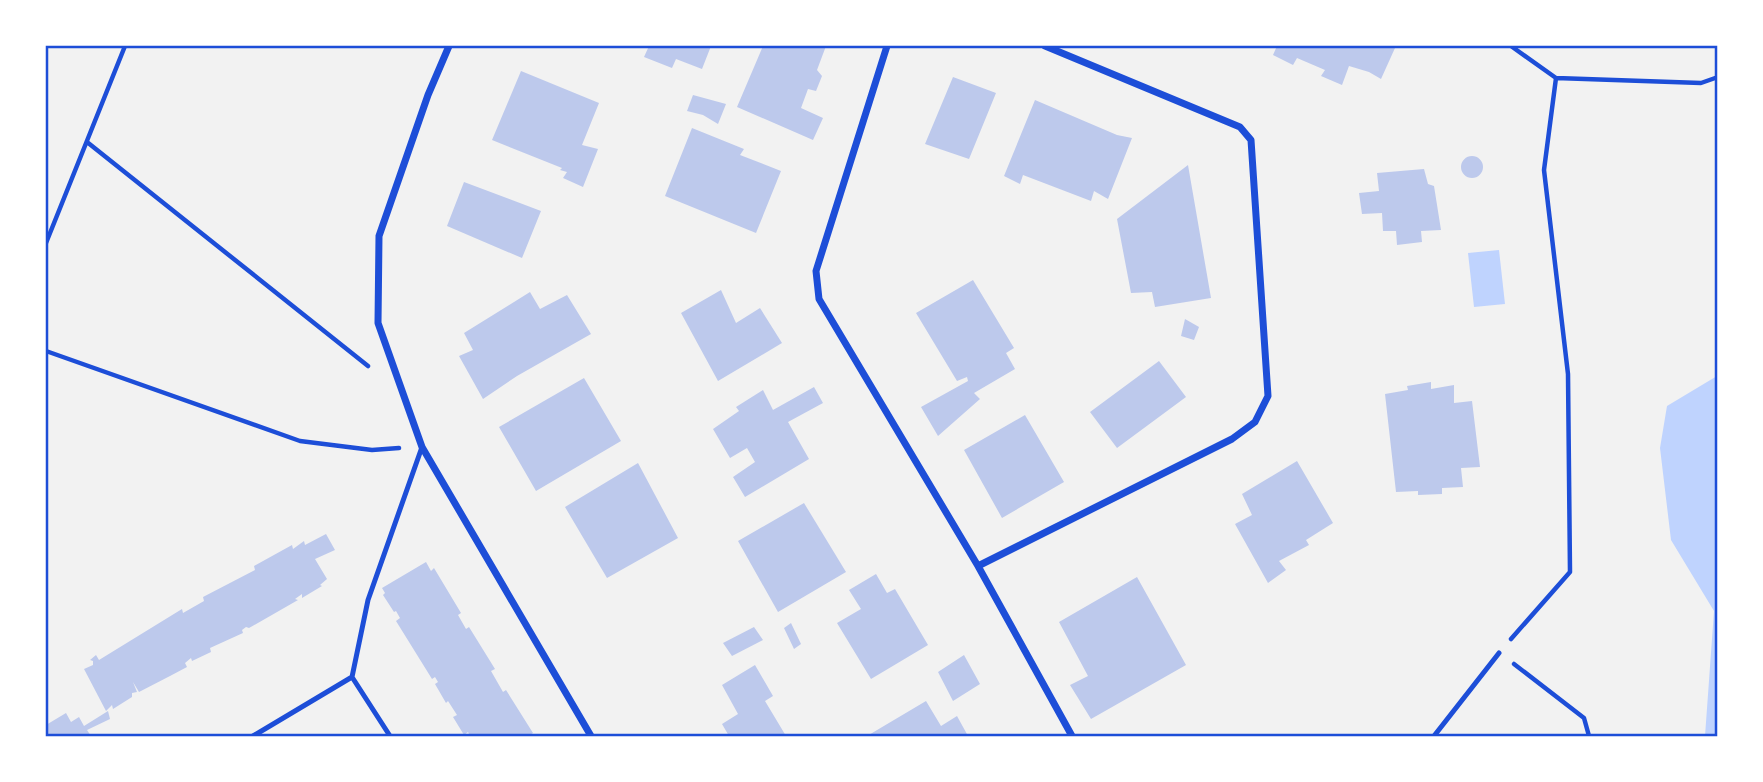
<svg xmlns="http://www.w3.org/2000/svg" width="1763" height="782" font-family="'Crimson Pro',serif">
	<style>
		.water { fill: #bfd3fe }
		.building { fill: #bdc9ec }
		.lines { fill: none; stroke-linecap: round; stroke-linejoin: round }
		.path { stroke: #1d4ed8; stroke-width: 4.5 }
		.service { stroke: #1d4ed8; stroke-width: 5 }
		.minor { stroke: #1d4ed8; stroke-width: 7 }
		.neatline { fill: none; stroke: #1d4ed8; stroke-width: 2.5 }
	</style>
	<rect width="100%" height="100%" fill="#f2f2f2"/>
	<path class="water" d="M 1499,250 L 1505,304 L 1474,307 L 1468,253 Z
		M 1717,376 L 1718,736 L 1705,736 L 1714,611 L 1671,540 L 1660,448 L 1667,406 Z"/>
	<path class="building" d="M 649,46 L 711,46 L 702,69 L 676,59 L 672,68 L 644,57 Z
		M 763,46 L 826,46 L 817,70 L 822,76 L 816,91 L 808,89 L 801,108 L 823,118 L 813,140 L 737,107 Z
		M 1277,46 L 1387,46 L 1395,48 L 1381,79 L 1369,72 L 1349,66 L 1342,85 L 1321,76 L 1325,70 L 1297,58 L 1293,65 L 1273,55 Z
		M 521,71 L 599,103 L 582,145 L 598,149 L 583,187 L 563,178 L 567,172 L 560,170 L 562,168 L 492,140 Z
		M 953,77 L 996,93 L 969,159 L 925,144 Z
		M 693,95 L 726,104 L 718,124 L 703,115 L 687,111 Z
		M 1035,100 L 1117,135 L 1132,138 L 1108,199 L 1094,191 L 1091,201 L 1023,175 L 1020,184 L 1004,176 Z
		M 692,128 L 744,149 L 740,155 L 781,171 L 756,233 L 665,196 Z
		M1461 167a11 11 0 1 1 22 0a11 11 0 1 1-22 0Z
		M 1188,165 L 1211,298 L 1155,307 L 1152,292 L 1131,293 L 1117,219 Z
		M 1424,169 L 1428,184 L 1434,186 L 1441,230 L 1421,231 L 1422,242 L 1397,245 L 1396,231 L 1383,231 L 1382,213 L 1362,214 L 1359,193 L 1379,191 L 1377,173 Z
		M 464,182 L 541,211 L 522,258 L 447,226 Z
		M 973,280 L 1014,348 L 1006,353 L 1015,369 L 974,393 L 980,399 L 938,436 L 921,407 L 968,381 L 967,377 L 957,381 L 916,313 Z
		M 721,290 L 736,323 L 760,308 L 782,343 L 718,381 L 681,313 Z
		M 530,292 L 540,309 L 567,295 L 591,334 L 517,376 L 483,399 L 459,356 L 473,350 L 464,333 Z
		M 1185,319 L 1199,327 L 1194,340 L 1181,336 Z
		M 1159,361 L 1186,397 L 1117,448 L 1090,412 Z
		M 584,378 L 621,441 L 536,491 L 499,427 Z
		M 1431,382 L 1431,389 L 1454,385 L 1454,403 L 1472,401 L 1480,467 L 1461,468 L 1463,487 L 1442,488 L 1442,494 L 1418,495 L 1418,491 L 1396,492 L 1385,394 L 1408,390 L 1407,386 Z
		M 814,387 L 823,403 L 788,422 L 809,459 L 745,497 L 733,477 L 755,462 L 747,448 L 730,458 L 713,429 L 739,411 L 736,407 L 763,390 L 773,410 Z
		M 1025,415 L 1064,482 L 1002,518 L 964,450 Z
		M 1297,461 L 1333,523 L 1306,540 L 1309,545 L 1279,561 L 1286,570 L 1268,583 L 1235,524 L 1252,515 L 1242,494 Z
		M 638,463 L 678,538 L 607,578 L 565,507 Z
		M 804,503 L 846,572 L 778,612 L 738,541 Z
		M 326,534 L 335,550 L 315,559 L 327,579 L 320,585 L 322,586 L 302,598 L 302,594 L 295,599 L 298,600 L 249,628 L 246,627 L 242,630 L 243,633 L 210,648 L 211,652 L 192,661 L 191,658 L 185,663 L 187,667 L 170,676 L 139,692 L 133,682 L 137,692 L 132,693 L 132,697 L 113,709 L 112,705 L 106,711 L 84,669 L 93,665 L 93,661 L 90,660 L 96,655 L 99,660 L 182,609 L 183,613 L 204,601 L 203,597 L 255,570 L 254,566 L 292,545 L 293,549 L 304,541 L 305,545 Z
		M 426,562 L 431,571 L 434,568 L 461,613 L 458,615 L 466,629 L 469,627 L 495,669 L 491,671 L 503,692 L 506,690 L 533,733 L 528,736 L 470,736 L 468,732 L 464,735 L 453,717 L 457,715 L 448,701 L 446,703 L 435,684 L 438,682 L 435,677 L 432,679 L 396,621 L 400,618 L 396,611 L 394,612 L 383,595 L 385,593 L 382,588 Z
		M 876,574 L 887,593 L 895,589 L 928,645 L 871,679 L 837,623 L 861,609 L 849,590 Z
		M 1137,577 L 1186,665 L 1091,719 L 1070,685 L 1088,676 L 1059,622 Z
		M 791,623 L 801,644 L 794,649 L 784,628 Z
		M 754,627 L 763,640 L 732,656 L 723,643 Z
		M 964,655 L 980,684 L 953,701 L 938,672 Z
		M 755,665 L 773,696 L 765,701 L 786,736 L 729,736 L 722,724 L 738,714 L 722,685 Z
		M 926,701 L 941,726 L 957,716 L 968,736 L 867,736 Z
		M 108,711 L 110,719 L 87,730 L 91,736 L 46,736 L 46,725 L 66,713 L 71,722 L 79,717 L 84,726 Z"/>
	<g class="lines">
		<path class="path" d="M 1511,46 L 1556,78
			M 87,142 L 368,366
			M 46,243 L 125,46
			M 46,351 L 300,441 L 372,450 L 399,448
			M 1511,639 L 1570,572 L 1568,374 L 1544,170 L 1556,78 L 1701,83 L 1718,77
			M 1514,664 L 1584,718 L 1589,736"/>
		<path class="service" d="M 253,736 L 352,677
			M 390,736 L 352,677 L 368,600 L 422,447
			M 1434,736 L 1499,653"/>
		<path class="minor" d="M 449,46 L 428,95 L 379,236 L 378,323 L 422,447 L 591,736
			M 887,46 L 816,271 L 819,299 L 978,566 L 1072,736
			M 978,566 L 1232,439 L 1255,422 L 1268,396 L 1251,140 L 1240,127 L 1045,46"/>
	</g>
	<rect width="1763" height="782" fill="none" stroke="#ffffff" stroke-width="94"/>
	<rect x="47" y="47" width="1669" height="688" class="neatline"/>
</svg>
